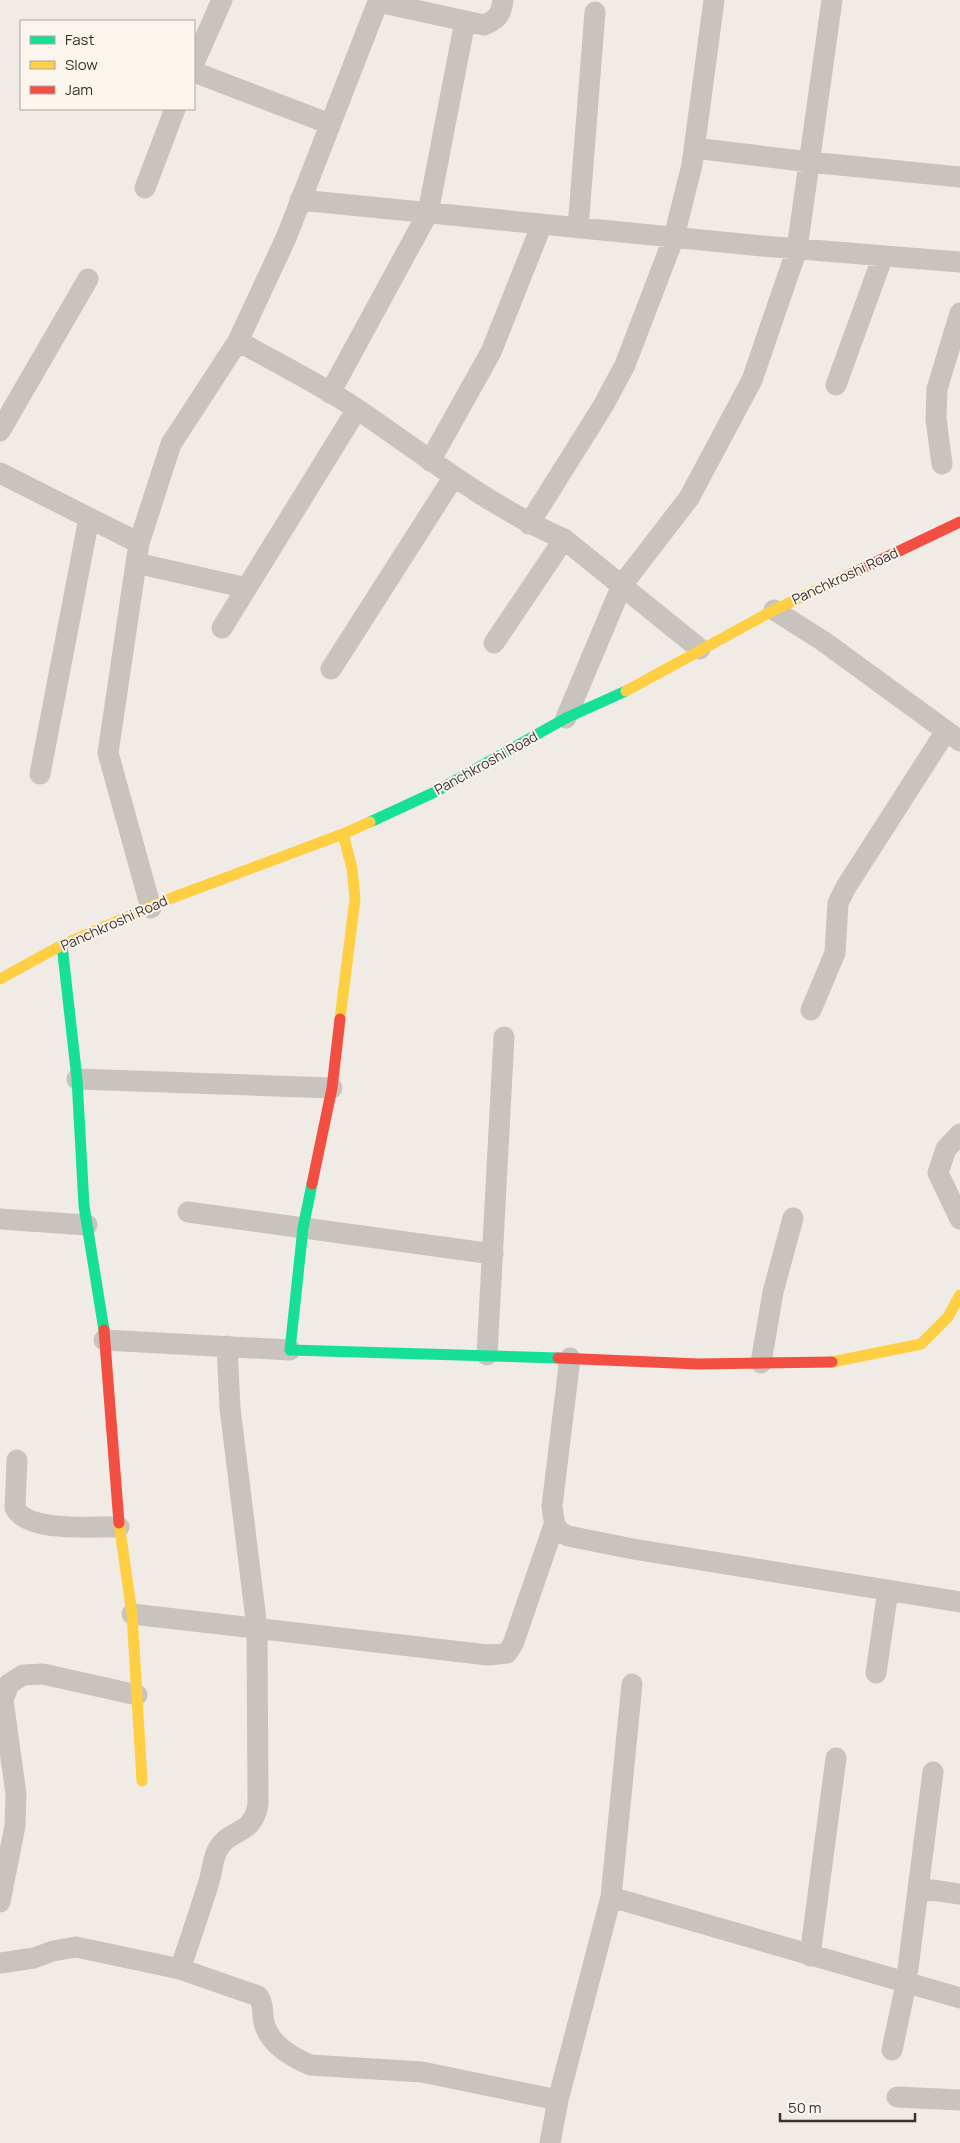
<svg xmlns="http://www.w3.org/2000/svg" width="960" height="2143" font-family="Manrope,sans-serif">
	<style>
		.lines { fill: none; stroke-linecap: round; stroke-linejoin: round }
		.street { stroke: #c9c3be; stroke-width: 21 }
		.fast { stroke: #16e098; stroke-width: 11 }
		.slow { stroke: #ffcf43; stroke-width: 11 }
		.jam { stroke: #f24e42; stroke-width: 11 }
		.labels { text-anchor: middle; stroke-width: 4; stroke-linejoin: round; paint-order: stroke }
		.street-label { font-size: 14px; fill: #3b302b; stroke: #fbf5ee }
	</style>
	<rect width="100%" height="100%" fill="#f0ebe5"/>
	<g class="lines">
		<path class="street" d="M 194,63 L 222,0
			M 194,72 L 330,124
			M 694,148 L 810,162 L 960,177
			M 145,188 L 175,109
			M 300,200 L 762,246 L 960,262
			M 578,228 L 595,12
			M 238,341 C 277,363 319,384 357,409 C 425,455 488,506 564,539 L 494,643
			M 836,385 L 883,256
			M 330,393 L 428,213 L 465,21
			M 0,431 L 88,279
			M 430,461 L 491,352 L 542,224
			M 942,464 L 936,419 L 937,389 L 960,313
			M 0,473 L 139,543 L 108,753 L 151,908
			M 529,524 L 603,406 L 625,365 L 674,237 L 692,165 L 714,0
			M 564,539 L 700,649
			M 139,543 L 171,444 L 238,341 L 286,238 L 378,2 L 484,25 C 498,19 501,15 503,0
			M 136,563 L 247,588
			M 774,610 L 823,641 L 960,741
			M 222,628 L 357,409
			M 331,669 L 453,478
			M 566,718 L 622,585 L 689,498 L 752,380 L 797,249 L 832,0
			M 40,774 L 89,518
			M 811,1010 L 835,953 L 838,903 L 846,887 L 946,731
			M 77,1079 L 332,1088
			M 960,1134 L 946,1149 L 938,1173 L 960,1219
			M 188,1212 L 493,1254
			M 0,1219 L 87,1225
			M 104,1340 L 290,1350
			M 487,1355 L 504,1037
			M 570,1358 L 552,1506 C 554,1521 553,1530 568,1536 L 633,1549 L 960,1602
			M 761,1363 L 773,1292 L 793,1218
			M 17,1460 L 15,1508 C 28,1533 93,1526 119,1527
			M 132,1614 L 488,1655 L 507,1653 L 513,1644 L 554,1525
			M 876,1673 L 888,1590
			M 918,1888 L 960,1894
			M 611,1897 L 632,1684
			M 0,1902 L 15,1826 L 16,1794 L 3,1700 L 9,1684 L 23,1675 L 43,1674 L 137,1695
			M 810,1956 L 836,1758
			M 0,1963 L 34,1958 L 53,1951 L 76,1947 L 180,1969 L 258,1996 C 265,2006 261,2015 265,2026 C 271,2045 294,2058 310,2065 L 422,2072 L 558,2100
			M 180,1969 C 190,1941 199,1913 208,1885 C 212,1874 212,1861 217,1851 C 229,1827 253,1837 258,1804 L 257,1628 L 230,1408 L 227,1346
			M 892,2050 L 906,1984 L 933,1772
			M 897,2097 L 960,2100
			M 550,2143 L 558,2100 L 611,1897 L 960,1998"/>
		<path class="fast" d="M 370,822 L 435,792 L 566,718 L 626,691
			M 62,945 L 77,1079 L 84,1206 L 104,1330
			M 312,1184 L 303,1228 L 290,1350 L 558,1358"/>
		<path class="slow" d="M 626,691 L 774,610 L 851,574
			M 0,979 L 62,945 L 169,899 L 343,834 L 370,822
			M 340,1019 L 355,899 L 352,868 L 343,834
			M 832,1362 L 921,1344 L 948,1317 L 960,1295
			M 119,1523 L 132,1614 L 142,1781"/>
		<path class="jam" d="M 851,574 L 960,522
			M 312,1184 L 332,1088 L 340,1019
			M 104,1330 L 119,1523
			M 558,1358 L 698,1364 L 832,1362"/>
	</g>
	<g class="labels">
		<g class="street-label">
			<text transform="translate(845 576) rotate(-25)" y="5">Panchkroshi Road</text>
			<text transform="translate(486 763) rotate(-29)" y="5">Panchkroshi Road</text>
			<text transform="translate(114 923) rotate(-24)" y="5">Panchkroshi Road</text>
		</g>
	</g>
	<rect x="20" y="20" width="175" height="90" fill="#fbf5ee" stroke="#aea6a0"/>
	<rect x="30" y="36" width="25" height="8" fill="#16e098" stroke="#aea6a0"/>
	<text x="65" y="45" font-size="15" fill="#3b302b">Fast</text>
	<rect x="30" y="61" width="25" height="8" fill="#ffcf43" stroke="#aea6a0"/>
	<text x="65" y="70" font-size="15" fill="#3b302b">Slow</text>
	<rect x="30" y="86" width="25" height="8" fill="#f24e42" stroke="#aea6a0"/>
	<text x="65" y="95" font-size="15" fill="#3b302b">Jam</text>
	<path d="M780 2113v8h135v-8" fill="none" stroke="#3b302b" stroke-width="2.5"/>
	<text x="788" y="2113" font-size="15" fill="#3b302b" stroke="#fbf5ee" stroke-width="4" paint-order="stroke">50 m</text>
</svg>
